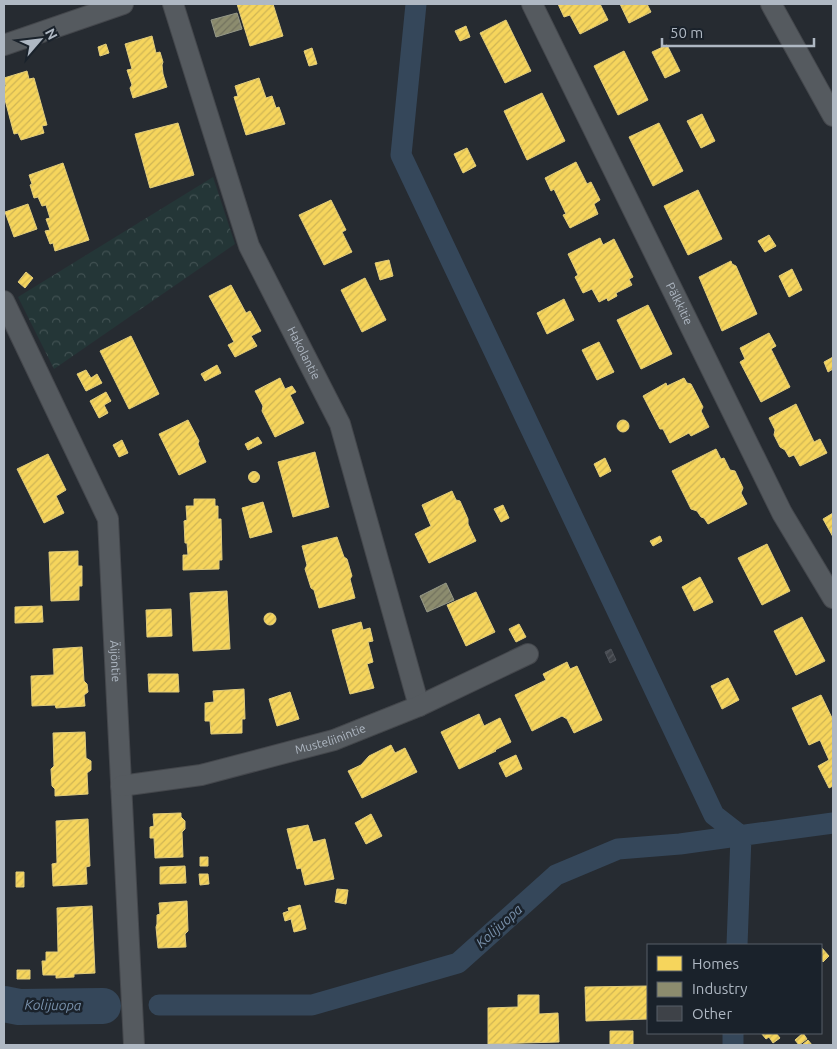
<svg xmlns="http://www.w3.org/2000/svg" width="837" height="1049" font-family="Ubuntu,sans-serif">
	<style>
		.park { fill: url(#park-crowns) }
		.homes { fill: url(#homes-hatch); stroke: #e1cc7b }
		.industry { fill: url(#industry-hatch); stroke: #969988 }
		.lines { fill: none; stroke-linecap: round; stroke-linejoin: round }
		.canal { stroke: #35475a; stroke-width: 21 }
		.river { stroke: #35475a; stroke-width: 36 }
		.building { fill: url(#building-hatch); stroke: #4e5259 }
		.minor-casing { stroke: #44474c; stroke-width: 22 }
		.minor { stroke: #555a5f; stroke-width: 20 }
		.labels { text-anchor: middle; stroke-width: 5; stroke-linejoin: round; paint-order: stroke }
		.street-label { font-size: 12px; fill: #afb8c3; stroke: #1a222b }
		.water-label { font-size: 14px; font-style: italic; fill: #7890aa; stroke: #1a222b }
	</style>
	<defs>
		<pattern id="park-crowns" width="20" height="18" patternUnits="userSpaceOnUse" patternTransform="scale(1.25)"><rect width="20" height="18" fill="#243637"/><path d="M2 6a3 3 0 1 1 6 0M12 15a3 3 0 1 1 6 0" fill="none" stroke="#415152"/></pattern>
		<pattern id="homes-hatch" width="6" height="6" patternUnits="userSpaceOnUse" patternTransform="scale(1.25)"><rect width="6" height="6" fill="#f6d55c"/><path d="M-1 1l2-2M0 6l6-6M5 7l2-2" fill="none" stroke="#cfb555"/></pattern>
		<pattern id="industry-hatch" width="6" height="6" patternUnits="userSpaceOnUse" patternTransform="scale(1.25)"><rect width="6" height="6" fill="#8c8c6e"/><path d="M-1 1l2-2M0 6l6-6M5 7l2-2" fill="none" stroke="#72725e"/></pattern>
		<pattern id="building-hatch" width="6" height="6" patternUnits="userSpaceOnUse" patternTransform="scale(1.25)"><rect width="6" height="6" fill="#3e4248"/><path d="M-1 1l2-2M0 6l6-6M5 7l2-2" fill="none" stroke="#575b61"/></pattern>
	</defs>
	<rect width="100%" height="100%" fill="#262b31"/>
	<path class="park" d="M 213,177 L 235,244 L 54,369 L 18,297 Z"/>
	<path class="homes" d="M 237,4 L 273,4 L 283,36 L 250,46 Z
		M 558,4 L 600,4 L 608,20 L 580,34 L 570,15 L 564,17 Z
		M 620,4 L 647,4 L 651,12 L 629,23 Z
		M 506,20 L 531,71 L 505,83 L 480,33 Z
		M 466,26 L 470,37 L 460,41 L 455,31 Z
		M 152,36 L 156,53 L 160,52 L 163,62 L 162,65 L 163,74 L 167,87 L 133,98 L 130,88 L 132,85 L 127,70 L 132,69 L 125,44 Z
		M 106,44 L 109,53 L 100,56 L 98,47 Z
		M 667,45 L 680,71 L 665,78 L 652,52 Z
		M 312,48 L 317,64 L 309,66 L 304,51 Z
		M 624,51 L 648,100 L 618,115 L 594,66 Z
		M 27,71 L 29,79 L 34,78 L 47,125 L 42,126 L 44,133 L 21,140 L 18,133 L 14,134 L 4,96 L 4,87 L 6,86 L 4,78 Z
		M 259,78 L 266,98 L 272,96 L 276,108 L 279,107 L 285,124 L 246,135 L 234,97 L 238,96 L 235,86 Z
		M 542,93 L 565,141 L 527,160 L 504,111 Z
		M 702,114 L 715,141 L 701,148 L 687,121 Z
		M 178,123 L 194,175 L 150,188 L 135,134 Z
		M 659,123 L 683,171 L 653,186 L 629,137 Z
		M 467,148 L 476,166 L 463,173 L 454,154 Z
		M 576,162 L 587,184 L 591,182 L 600,200 L 594,204 L 598,214 L 570,228 L 563,215 L 566,214 L 554,189 L 551,191 L 545,178 Z
		M 63,163 L 89,240 L 55,251 L 53,243 L 50,244 L 45,231 L 50,230 L 46,219 L 50,218 L 46,205 L 42,206 L 38,197 L 34,198 L 30,185 L 32,184 L 29,175 Z
		M 698,190 L 722,239 L 688,255 L 664,206 Z
		M 331,200 L 346,230 L 342,232 L 352,252 L 324,265 L 299,215 Z
		M 28,204 L 37,229 L 14,237 L 5,212 Z
		M 769,235 L 776,246 L 765,252 L 758,241 Z
		M 600,238 L 603,245 L 614,239 L 633,277 L 629,279 L 632,285 L 616,293 L 617,296 L 608,301 L 607,298 L 599,302 L 592,289 L 583,293 L 575,277 L 578,275 L 568,254 Z
		M 389,260 L 393,276 L 380,280 L 375,263 Z
		M 731,261 L 732,264 L 736,266 L 757,314 L 722,331 L 699,277 Z
		M 792,269 L 802,290 L 789,297 L 779,276 Z
		M 26,272 L 33,278 L 25,288 L 18,282 Z
		M 365,278 L 386,320 L 362,332 L 341,290 Z
		M 231,285 L 246,313 L 250,311 L 261,331 L 251,336 L 257,346 L 235,357 L 228,345 L 234,342 L 209,296 Z
		M 564,299 L 574,320 L 547,334 L 537,313 Z
		M 648,305 L 672,354 L 641,369 L 617,320 Z
		M 769,333 L 776,346 L 771,349 L 790,387 L 761,402 L 740,362 L 745,359 L 740,348 Z
		M 131,336 L 159,394 L 129,409 L 100,351 Z
		M 599,342 L 614,372 L 597,380 L 582,350 Z
		M 833,357 L 833,369 L 828,372 L 824,362 Z
		M 217,365 L 221,373 L 205,381 L 201,374 Z
		M 86,370 L 91,378 L 97,374 L 102,383 L 86,391 L 77,374 Z
		M 280,378 L 285,389 L 292,386 L 296,392 L 290,395 L 304,423 L 275,437 L 262,411 L 263,406 L 255,391 Z
		M 684,378 L 687,383 L 691,384 L 703,407 L 701,411 L 709,427 L 691,436 L 689,433 L 670,443 L 663,429 L 660,429 L 643,396 L 666,383 L 667,386 Z
		M 106,392 L 111,401 L 104,405 L 108,413 L 99,418 L 90,401 Z
		M 796,404 L 814,442 L 820,439 L 827,453 L 800,466 L 794,455 L 789,457 L 785,450 L 780,447 L 774,435 L 775,430 L 769,418 Z
		M 188,420 L 199,441 L 198,444 L 206,462 L 179,475 L 159,434 Z
		M617 426a6 6 0 1 1 12 0a6 6 0 1 1-12 0Z
		M 258,437 L 262,443 L 248,450 L 245,444 Z
		M 122,440 L 128,453 L 119,457 L 113,445 Z
		M 716,449 L 721,459 L 724,458 L 730,470 L 735,471 L 743,488 L 741,493 L 747,504 L 708,524 L 704,518 L 701,517 L 697,511 L 691,509 L 672,471 Z
		M 315,452 L 329,507 L 293,517 L 278,462 Z
		M 48,454 L 66,490 L 56,496 L 64,513 L 44,523 L 17,469 Z
		M 605,458 L 611,471 L 600,477 L 594,464 Z
		M248.5 477a5.5 5.5 0 1 1 11 0a5.5 5.5 0 1 1-11 0Z
		M 452,491 L 456,500 L 460,501 L 468,519 L 468,524 L 476,541 L 429,563 L 415,534 L 431,526 L 422,505 Z
		M 194,499 L 215,499 L 215,506 L 218,506 L 218,519 L 221,519 L 222,560 L 219,560 L 219,569 L 183,570 L 183,555 L 188,555 L 187,543 L 185,543 L 184,521 L 187,520 L 186,506 L 194,506 Z
		M 263,502 L 272,532 L 250,538 L 242,508 Z
		M 503,505 L 509,518 L 501,522 L 494,509 Z
		M 833,513 L 833,537 L 823,519 Z
		M 660,536 L 662,541 L 653,546 L 650,541 Z
		M 337,537 L 344,557 L 347,559 L 352,576 L 350,579 L 355,598 L 319,608 L 314,590 L 311,588 L 305,569 L 307,565 L 302,546 Z
		M 767,544 L 790,591 L 762,605 L 738,558 Z
		M 78,551 L 78,566 L 82,566 L 82,586 L 79,586 L 79,600 L 51,601 L 49,552 Z
		M 700,577 L 713,602 L 694,611 L 682,587 Z
		M 227,591 L 230,649 L 193,651 L 190,593 Z
		M 476,592 L 495,632 L 466,646 L 447,605 Z
		M 42,606 L 43,622 L 15,623 L 15,607 Z
		M 171,609 L 172,636 L 147,637 L 146,610 Z
		M264 619a6 6 0 1 1 12 0a6 6 0 1 1-12 0Z
		M 802,617 L 825,661 L 796,675 L 774,631 Z
		M 361,622 L 363,630 L 370,628 L 373,641 L 368,642 L 373,662 L 367,664 L 374,688 L 350,694 L 332,630 Z
		M 519,624 L 526,637 L 516,642 L 509,629 Z
		M 82,647 L 84,681 L 87,684 L 88,692 L 84,695 L 85,706 L 56,708 L 55,705 L 32,706 L 31,676 L 54,675 L 53,649 Z
		M 567,662 L 570,669 L 577,666 L 602,720 L 574,733 L 567,719 L 562,716 L 532,731 L 515,695 L 546,680 L 543,674 Z
		M 148,674 L 178,674 L 179,692 L 149,692 Z
		M 728,678 L 739,700 L 722,709 L 711,686 Z
		M 244,689 L 245,719 L 242,719 L 242,733 L 211,734 L 210,721 L 205,721 L 205,703 L 214,702 L 213,691 Z
		M 290,692 L 299,719 L 277,726 L 269,699 Z
		M 821,695 L 833,720 L 833,786 L 829,788 L 818,766 L 829,760 L 820,740 L 809,745 L 792,708 Z
		M 479,714 L 484,726 L 500,718 L 511,742 L 495,750 L 496,751 L 459,769 L 441,732 Z
		M 85,732 L 86,758 L 91,761 L 91,770 L 87,773 L 88,794 L 55,796 L 55,789 L 52,786 L 51,769 L 54,766 L 53,733 Z
		M 391,745 L 395,753 L 405,748 L 417,772 L 362,798 L 348,771 L 361,765 L 369,756 Z
		M 516,755 L 522,769 L 506,777 L 499,763 Z
		M 181,813 L 181,817 L 185,821 L 185,829 L 182,832 L 183,857 L 155,858 L 154,838 L 150,838 L 150,827 L 154,826 L 153,814 Z
		M 371,814 L 382,836 L 366,844 L 355,823 Z
		M 88,819 L 90,866 L 86,867 L 87,884 L 53,886 L 52,864 L 57,863 L 56,821 Z
		M 308,825 L 313,842 L 325,839 L 334,879 L 305,885 L 301,868 L 297,869 L 287,829 Z
		M 200,857 L 208,857 L 208,866 L 200,866 Z
		M 185,866 L 186,883 L 160,884 L 160,867 Z
		M 16,872 L 24,872 L 24,887 L 16,887 Z
		M 199,874 L 208,874 L 209,884 L 200,885 Z
		M 337,889 L 348,890 L 346,904 L 335,902 Z
		M 187,901 L 188,931 L 185,934 L 186,947 L 158,948 L 156,927 L 157,924 L 157,915 L 160,914 L 159,903 Z
		M 300,905 L 306,929 L 294,932 L 291,919 L 285,921 L 283,913 L 289,911 L 288,908 Z
		M 92,906 L 95,973 L 74,974 L 74,977 L 56,978 L 56,975 L 43,975 L 42,961 L 46,961 L 46,952 L 58,952 L 57,908 Z
		M 821,947 L 829,956 L 823,962 L 821,959 Z
		M 17,970 L 30,970 L 30,979 L 17,979 Z
		M 648,986 L 648,1019 L 586,1021 L 585,987 Z
		M 518,995 L 539,995 L 539,1014 L 558,1013 L 559,1042 L 488,1044 L 488,1008 L 518,1007 Z
		M 610,1031 L 633,1031 L 633,1045 L 610,1045 Z
		M 761,1033 L 776,1033 L 780,1038 L 773,1043 L 769,1037 L 766,1039 Z
		M 803,1033 L 807,1039 L 799,1045 L 795,1040 Z
		M 808,1040 L 812,1045 L 802,1045 Z"/>
	<path class="industry" d="M 237,13 L 242,29 L 216,37 L 211,20 Z
		M 446,583 L 454,600 L 427,612 L 420,596 Z"/>
	<g class="lines">
		<path class="canal" d="M 416,4 L 401,155 L 714,815 L 741,836 L 737,945
			M 159,1005 L 312,1005 L 458,963 L 556,875 L 618,849 L 680,844 L 833,823
			M 733,1045 L 733,1033"/>
		<path class="river" d="M 4,1004 L 19,1007 L 103,1006"/>
	</g>
	<path class="building" d="M 611,649 L 616,660 L 610,663 L 605,652 Z"/>
	<g class="lines">
		<g class="minor-casing">
			<g id="minor">
				<path id="s1" d="M 173,4 L 249,246 L 340,424 L 419,706"/>
				<path id="s2" d="M 532,4 L 782,513 L 833,598"/>
				<path d="M 771,4 L 833,116"/>
				<path d="M 4,45 L 123,4"/>
				<path id="s3" d="M 4,301 L 108,519 L 134,1045"/>
				<path id="s4" d="M 121,786 L 201,775 L 334,740 L 419,706 L 528,654"/>
			</g>
		</g>
		<use href="#minor" class="minor"/>
	</g>
	<g class="labels">
		<g class="street-label">
			<text dy="4" stroke="none"><textPath href="#s2" startOffset="334">Pälkkitie</textPath></text>
			<text dy="4" stroke="none"><textPath href="#s1" startOffset="374">Hakolantie</textPath></text>
			<text dy="4" stroke="none"><textPath href="#s3" startOffset="384">Äijöntie</textPath></text>
			<text dy="4" stroke="none"><textPath href="#s4" startOffset="215">Musteliinintie</textPath></text>
		</g>
		<g class="water-label">
			<text transform="translate(499 926) rotate(-42)" y="5">Kolijuopa</text>
			<text transform="translate(53 1005) rotate(1)" y="5">Kolijuopa</text>
		</g>
	</g>
	<rect width="837" height="1049" fill="none" stroke="#afb8c3" stroke-width="10"/>
	<rect x="647" y="944" width="175" height="90" fill="#1a222b" stroke="#565e68"/>
	<rect x="657" y="956" width="25" height="15" fill="#f6d55c" stroke="#565e68"/>
	<text x="692" y="969" font-size="15" fill="#afb8c3">Homes</text>
	<rect x="657" y="982" width="25" height="15" fill="#8c8c6e" stroke="#565e68"/>
	<text x="692" y="994" font-size="15" fill="#afb8c3">Industry</text>
	<rect x="657" y="1006" width="25" height="15" fill="#3e4248" stroke="#565e68"/>
	<text x="692" y="1019" font-size="15" fill="#afb8c3">Other</text>
	<g transform="translate(40 40) rotate(62)" stroke="#1a222b" stroke-width="4" paint-order="stroke">
	<path d="M0-4L9 19L0 12L-9 19Z" fill="#afb8c3"/>
	<text y="-8" font-size="14" font-weight="bold" text-anchor="middle" fill="#afb8c3">N</text>
	</g>
	<path d="M662 38v8h152v-8" fill="none" stroke="#afb8c3" stroke-width="2.5"/>
	<text x="670" y="38" font-size="15" fill="#afb8c3" stroke="#1a222b" stroke-width="4" paint-order="stroke">50 m</text>
</svg>
